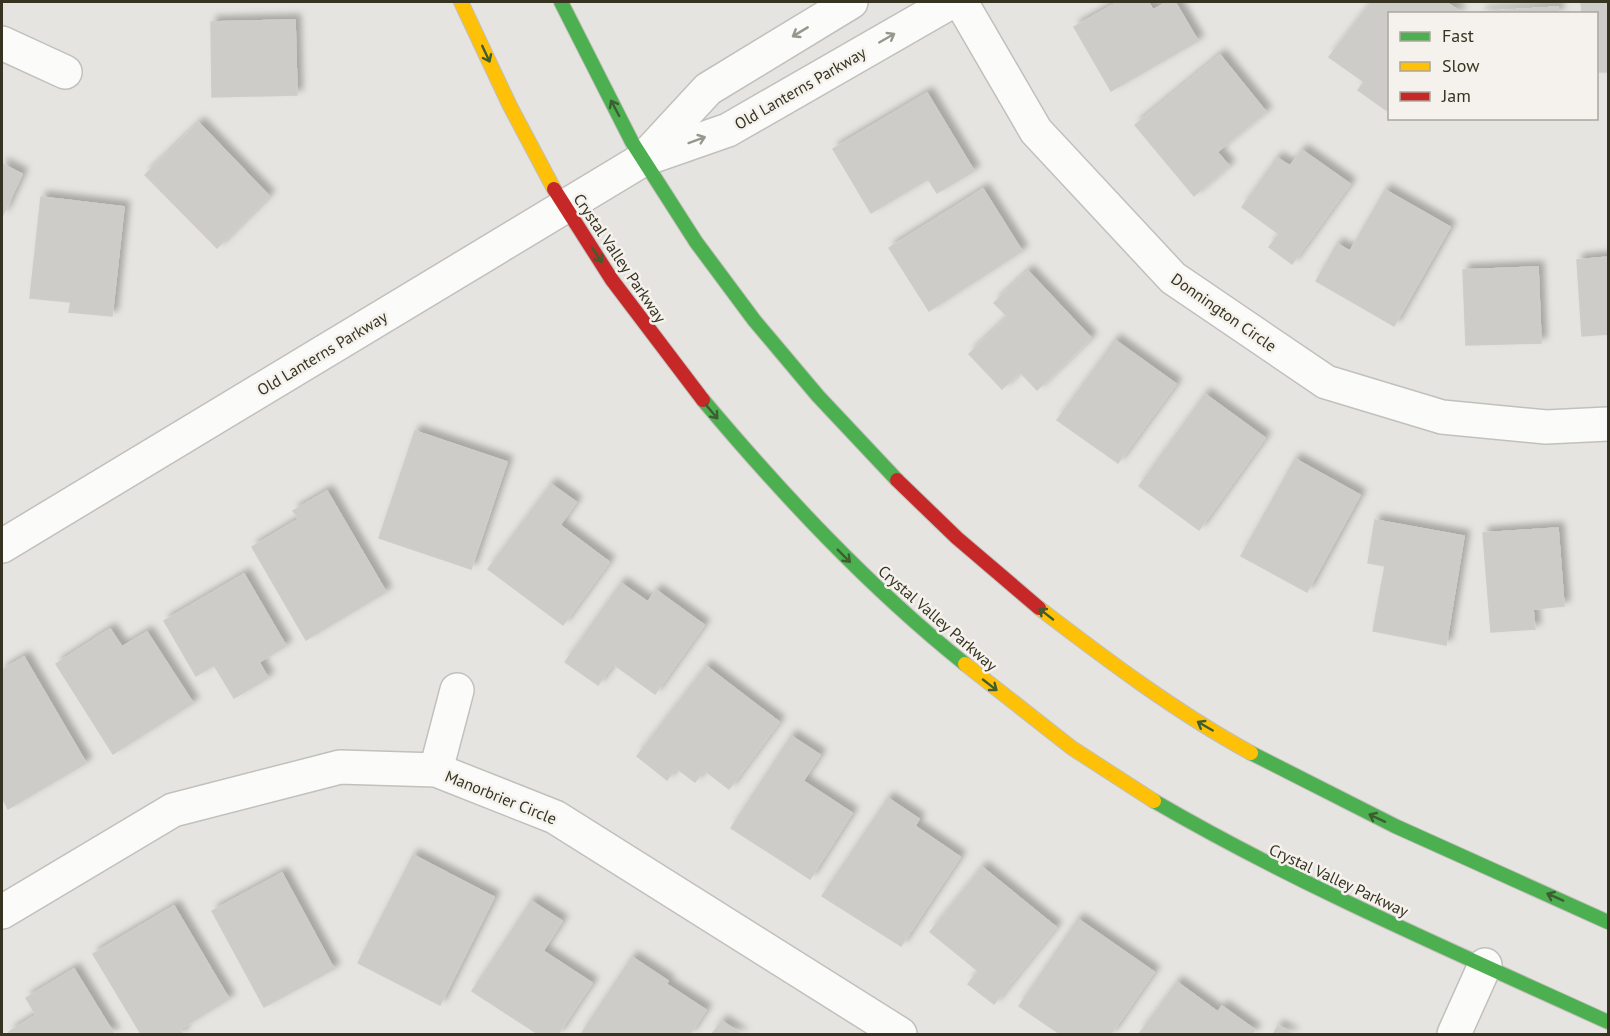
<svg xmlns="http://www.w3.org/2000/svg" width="1610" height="1036" font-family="'PT Sans',sans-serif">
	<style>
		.building { fill: #ceccc9; stroke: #cfcdc9; stroke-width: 1.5; filter: url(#shadow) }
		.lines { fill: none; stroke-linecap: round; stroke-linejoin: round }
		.street-casing { stroke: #c1c0bc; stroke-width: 36 }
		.fast-casing { stroke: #c1bfbb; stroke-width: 16 }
		.slow-casing { stroke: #c1bfbb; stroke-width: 16 }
		.jam-casing { stroke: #c1bfbb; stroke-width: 16 }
		.street { stroke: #fbfbfa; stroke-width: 33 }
		.fast { stroke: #4caf50; stroke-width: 14 }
		.slow { stroke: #ffc107; stroke-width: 14 }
		.jam { stroke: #c62828; stroke-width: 14 }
		.oneway { stroke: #98978e }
		.oneway2 { stroke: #3e5e31 }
		.labels { text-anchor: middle; stroke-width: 5; stroke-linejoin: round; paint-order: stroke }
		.street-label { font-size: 16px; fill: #363321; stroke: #f5f2ee }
	</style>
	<defs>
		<filter id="shadow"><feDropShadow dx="5.5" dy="-5.5" stdDeviation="3" flood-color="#0004"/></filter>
	</defs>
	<rect width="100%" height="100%" fill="#e6e4e0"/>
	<path class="building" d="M 1118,2 L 1148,2 L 1153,10 L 1168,2 L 1175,2 L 1198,41 L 1111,91 L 1074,27 Z
		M 1371,2 L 1446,2 L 1460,12 L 1459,14 L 1390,14 L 1390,106 L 1386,110 L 1358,90 L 1364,82 L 1329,57 Z
		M 1581,2 L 1608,2 L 1608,72 L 1596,72 L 1596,14 L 1582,14 Z
		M 1558,7 L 1558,14 L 1481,14 L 1481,12 Z
		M 295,20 L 297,95 L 212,97 L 211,22 Z
		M 1220,55 L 1266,112 L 1217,152 L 1229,166 L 1194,196 L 1135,125 Z
		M 927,93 L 974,171 L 937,193 L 928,179 L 871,213 L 833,149 Z
		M 199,123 L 269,196 L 217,248 L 145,175 Z
		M 1302,150 L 1350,184 L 1292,264 L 1269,247 L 1279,234 L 1242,207 L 1277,158 L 1290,166 Z
		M 2,164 L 22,174 L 2,217 Z
		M 983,189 L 1022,251 L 929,311 L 889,248 Z
		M 1385,190 L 1450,227 L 1394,326 L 1316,281 L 1337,244 L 1350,251 Z
		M 41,197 L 124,207 L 112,316 L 69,312 L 71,302 L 30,298 Z
		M 1608,257 L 1608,334 L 1582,336 L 1577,260 Z
		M 1538,267 L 1541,343 L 1466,345 L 1463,270 Z
		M 1028,271 L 1091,338 L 1037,390 L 1020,372 L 1002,389 L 969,354 L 1008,317 L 994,303 Z
		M 1115,340 L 1176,384 L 1118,463 L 1057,420 Z
		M 1205,394 L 1265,438 L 1199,530 L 1139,486 Z
		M 415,431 L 507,462 L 471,569 L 379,538 Z
		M 1295,459 L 1360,495 L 1307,592 L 1241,556 Z
		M 551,484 L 576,502 L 560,525 L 609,562 L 563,625 L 488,569 Z
		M 327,491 L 386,592 L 306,640 L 252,547 L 299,519 L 293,511 Z
		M 1375,520 L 1464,536 L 1446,645 L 1373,631 L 1385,566 L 1368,563 Z
		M 1558,528 L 1564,606 L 1533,609 L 1535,629 L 1491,632 L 1483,533 Z
		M 244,574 L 286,646 L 259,662 L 268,678 L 234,698 L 214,665 L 196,676 L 164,621 Z
		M 621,583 L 648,602 L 656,590 L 704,625 L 655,694 L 613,664 L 598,685 L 565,662 Z
		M 110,629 L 122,647 L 147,632 L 193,703 L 113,754 L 56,664 Z
		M 24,657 L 86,763 L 8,809 L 2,797 L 2,670 Z
		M 706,666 L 779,722 L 729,789 L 704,770 L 695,782 L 676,768 L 667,780 L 637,756 Z
		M 791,736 L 820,755 L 803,781 L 852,813 L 810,879 L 731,828 Z
		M 888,798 L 919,819 L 915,826 L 960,857 L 901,946 L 822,896 Z
		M 413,855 L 494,897 L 440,1005 L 358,963 Z
		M 982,867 L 1056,927 L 994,1004 L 968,984 L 978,971 L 930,932 Z
		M 282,873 L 334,969 L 264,1007 L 212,911 Z
		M 531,901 L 562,921 L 543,951 L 592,983 L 558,1034 L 538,1034 L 472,991 Z
		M 174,906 L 229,999 L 180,1029 L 183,1034 L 141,1034 L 93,954 Z
		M 1078,919 L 1154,972 L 1111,1034 L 1060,1034 L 1019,1006 Z
		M 632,957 L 668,981 L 666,984 L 706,1010 L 690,1034 L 581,1034 Z
		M 74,969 L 114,1034 L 10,1034 L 9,1032 L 36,1015 L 26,998 Z
		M 1177,982 L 1218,1012 L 1222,1006 L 1255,1030 L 1252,1034 L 1139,1034 Z
		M 722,1021 L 741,1034 L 712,1034 Z
		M 1278,1026 L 1293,1034 L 1273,1034 Z"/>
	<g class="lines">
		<g class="street-casing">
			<path id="street" d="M 961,2 L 1036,131 L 1173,278 L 1326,382 L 1442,417 L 1546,427 L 1608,424
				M 2,43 L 65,72
				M 646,156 L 708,89 L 851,2
				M 2,546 L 642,160 L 728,130 L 951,2
				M 436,770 L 457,690
				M 2,912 L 173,810 L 340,767 L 436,770 L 555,817 L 900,1034
				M 1454,1034 L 1485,965"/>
		</g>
		<g class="fast-casing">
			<path id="fast" d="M 561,2 L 632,142 L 696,242 L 754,320 L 818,396 L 897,480
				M 703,400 C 783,495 868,586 965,664
				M 1251,753 L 1395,826 L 1608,922
				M 1154,801 C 1300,886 1455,952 1608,1022"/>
		</g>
		<g class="slow-casing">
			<path id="slow" d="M 461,2 L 510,106 L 554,189
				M 1039,608 C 1107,660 1176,712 1251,753
				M 965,664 L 1072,748 L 1154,801"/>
		</g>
		<g class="jam-casing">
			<path id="jam" d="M 554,189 L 612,280 L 703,400
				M 897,480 L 957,538 L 1039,608"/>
		</g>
		<use href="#street" class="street"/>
		<use href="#fast" class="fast"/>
		<use href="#slow" class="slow"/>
		<use href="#jam" class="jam"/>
	</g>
	<defs><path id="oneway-shaft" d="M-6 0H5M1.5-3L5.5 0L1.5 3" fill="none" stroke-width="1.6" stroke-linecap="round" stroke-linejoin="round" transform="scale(1.5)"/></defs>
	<g class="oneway">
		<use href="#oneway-shaft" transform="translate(800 32) rotate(149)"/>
		<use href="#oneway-shaft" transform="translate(887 38) rotate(-30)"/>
		<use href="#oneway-shaft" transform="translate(697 140) rotate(-20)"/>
	</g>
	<g class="oneway2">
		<use href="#oneway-shaft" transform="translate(486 54) rotate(65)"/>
		<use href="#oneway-shaft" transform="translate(615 108) rotate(-118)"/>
		<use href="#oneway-shaft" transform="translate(597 255) rotate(56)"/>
		<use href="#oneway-shaft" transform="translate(712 412) rotate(50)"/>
		<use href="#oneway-shaft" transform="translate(844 556) rotate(45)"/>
		<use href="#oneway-shaft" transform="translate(1046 614) rotate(-142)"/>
		<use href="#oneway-shaft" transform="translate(990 685) rotate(38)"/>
		<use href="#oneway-shaft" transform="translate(1205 726) rotate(-150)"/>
		<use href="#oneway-shaft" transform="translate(1377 818) rotate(-155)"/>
		<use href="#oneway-shaft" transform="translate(1555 897) rotate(-156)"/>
	</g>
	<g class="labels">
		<g class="street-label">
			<text transform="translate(800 88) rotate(-30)" y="6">Old Lanterns Parkway</text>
			<text transform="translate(620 258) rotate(56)" y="6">Crystal Valley Parkway</text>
			<text transform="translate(1224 312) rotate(35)" y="6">Donnington Circle</text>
			<text transform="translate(322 353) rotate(-31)" y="6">Old Lanterns Parkway</text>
			<text transform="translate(938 618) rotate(41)" y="6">Crystal Valley Parkway</text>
			<text transform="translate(501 797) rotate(22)" y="6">Manorbrier Circle</text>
			<text transform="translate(1339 880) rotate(25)" y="6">Crystal Valley Parkway</text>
		</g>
	</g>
	<rect width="1610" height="1036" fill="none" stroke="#363321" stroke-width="6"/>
	<rect x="1388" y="12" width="210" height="108" fill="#f5f2ee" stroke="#a9a69c" stroke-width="1.5"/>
	<rect x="1400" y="32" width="30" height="9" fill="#4caf50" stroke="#a9a69c" stroke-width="1.5"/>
	<text x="1442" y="42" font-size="18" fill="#363321">Fast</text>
	<rect x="1400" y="62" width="30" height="9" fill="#ffc107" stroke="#a9a69c" stroke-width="1.5"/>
	<text x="1442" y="72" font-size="18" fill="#363321">Slow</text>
	<rect x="1400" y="92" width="30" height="9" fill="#c62828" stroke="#a9a69c" stroke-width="1.5"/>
	<text x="1442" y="102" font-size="18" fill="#363321">Jam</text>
</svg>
